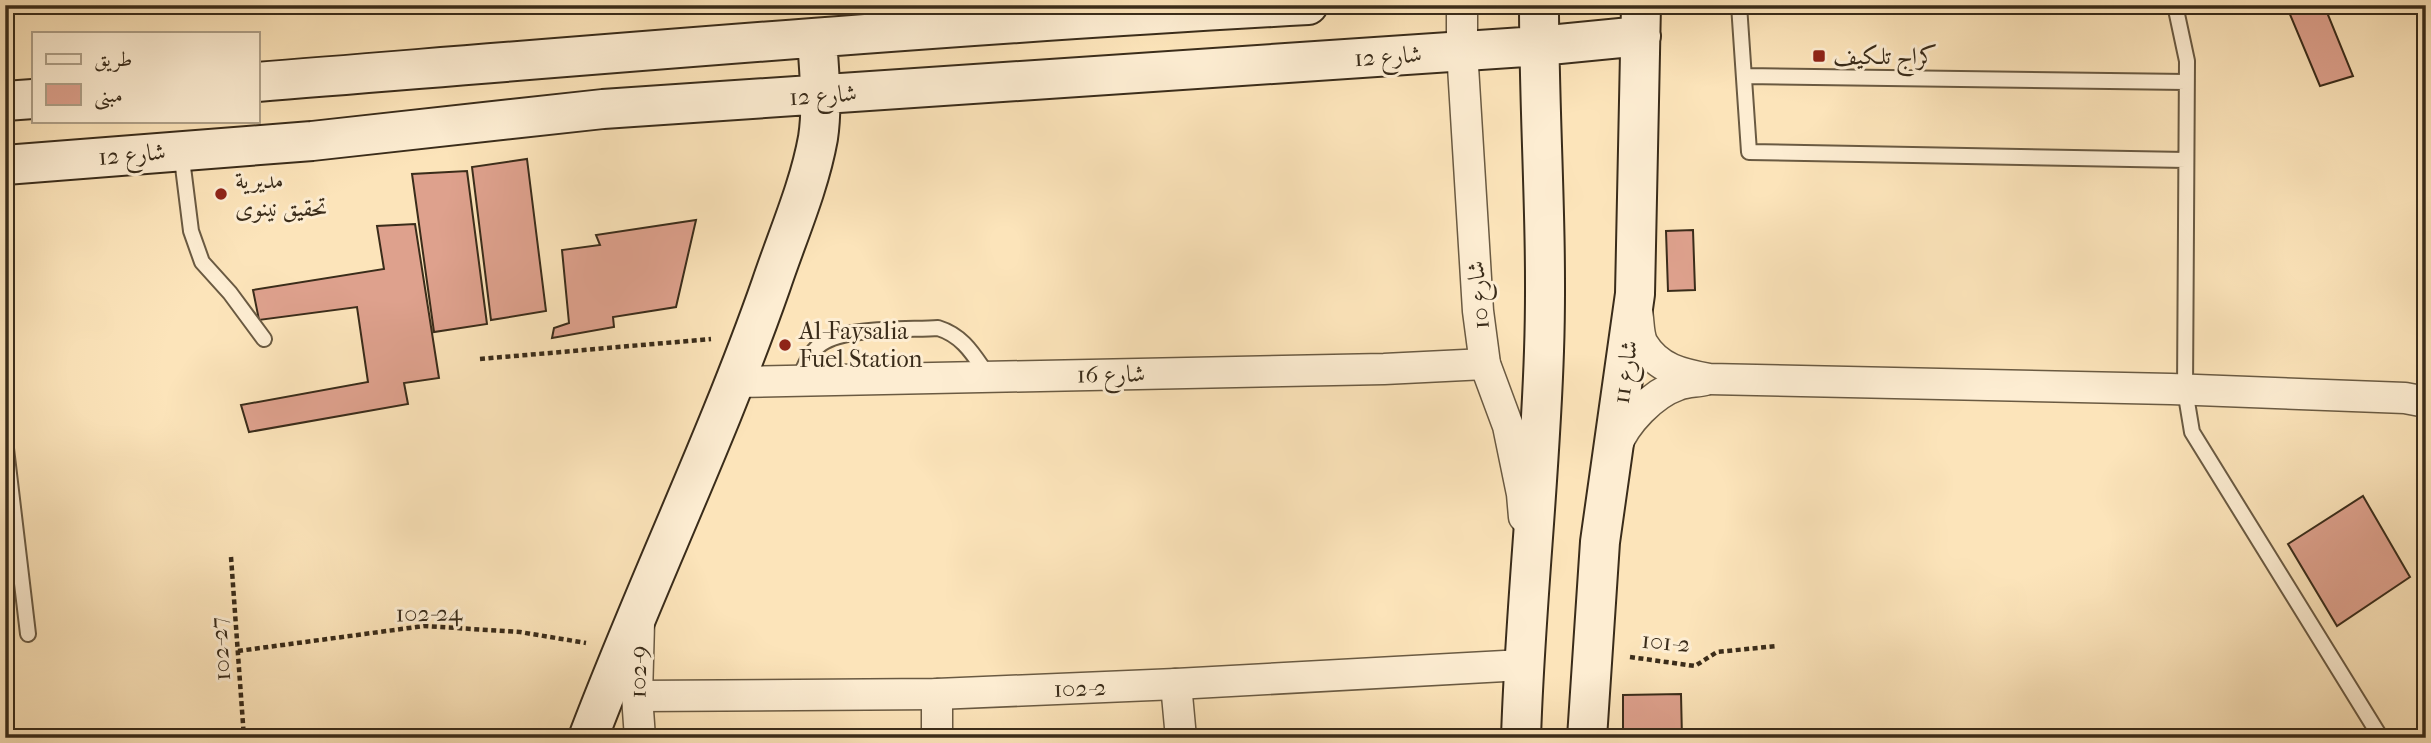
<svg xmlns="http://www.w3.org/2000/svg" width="2431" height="743" font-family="'IM FELL French Canon',Amiri,serif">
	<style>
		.building { fill: #dea18d; stroke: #3a2c1a; stroke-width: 2 }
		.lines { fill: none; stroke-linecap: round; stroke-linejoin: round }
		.lane-casing { stroke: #6a5a42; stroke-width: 18 }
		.street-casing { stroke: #6a5a42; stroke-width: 33 }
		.secondary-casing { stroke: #3a2c1a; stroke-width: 42 }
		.path { stroke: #3a2c1a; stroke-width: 4.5; stroke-dasharray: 5 3.5; stroke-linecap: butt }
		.lane { stroke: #fdedd2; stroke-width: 14 }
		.street { stroke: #fdedd2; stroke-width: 30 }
		.secondary { stroke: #fdedd2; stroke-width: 38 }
		.poi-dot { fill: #8f2418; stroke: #fdedd2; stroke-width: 2.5 }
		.labels { text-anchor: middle; stroke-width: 6; stroke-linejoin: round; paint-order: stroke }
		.street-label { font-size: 24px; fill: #3a2c1a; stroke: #fdedd2 }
		.poi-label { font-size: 24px; fill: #3a2c1a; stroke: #fdedd2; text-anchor: start }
	</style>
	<rect width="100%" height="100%" fill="#fce4ba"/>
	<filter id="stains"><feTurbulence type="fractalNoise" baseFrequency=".00286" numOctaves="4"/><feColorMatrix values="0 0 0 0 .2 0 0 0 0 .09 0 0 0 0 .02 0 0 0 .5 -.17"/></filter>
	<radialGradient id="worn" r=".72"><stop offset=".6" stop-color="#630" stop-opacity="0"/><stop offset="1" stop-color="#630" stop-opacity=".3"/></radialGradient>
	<path class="building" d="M 2286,5 L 2324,5 L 2353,76 L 2320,86 Z
		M 527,159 L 546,311 L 491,320 L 472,167 Z
		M 467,171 L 487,324 L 434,332 L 412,174 Z
		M 696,220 L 676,307 L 613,317 L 614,327 L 552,338 L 554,328 L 569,323 L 562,250 L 600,245 L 596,235 Z
		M 415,224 L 439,378 L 404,383 L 408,404 L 249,432 L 241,405 L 368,382 L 357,307 L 259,320 L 253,290 L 384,269 L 377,226 Z
		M 1693,230 L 1695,290 L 1668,291 L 1666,231 Z
		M 2363,496 L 2410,577 L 2337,626 L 2288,544 Z
		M 1681,694 L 1682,738 L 1623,738 L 1623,695 Z"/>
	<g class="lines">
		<g class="lane-casing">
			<path id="lane" d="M 882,5 L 885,31
				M 1739,5 L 1749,152 L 2186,160
				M 2020,5 L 2175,6
				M 2175,5 L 2187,61 L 2185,390 L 2192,432 L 2381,738
				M 1745,76 L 2186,82
				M 181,151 L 191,231 L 202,262 L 230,293 L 264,339
				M 799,381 C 804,367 809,353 821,344 C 844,327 908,330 938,328 C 964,336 974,356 989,377
				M 5,440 L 28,634"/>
		</g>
		<g class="street-casing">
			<g id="street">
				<path d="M 1462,5 L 1462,50 L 1478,311 L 1485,364 L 1508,426 L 1522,494 L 1524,517"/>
				<path d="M 1637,311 C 1639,321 1638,335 1643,344 C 1658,369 1682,374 1709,379 L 2171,389 L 2405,398 L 2426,402"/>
				<path d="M 736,382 L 1384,369 L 1485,364"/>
				<path d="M 1616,447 C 1625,423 1652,394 1678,385 C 1686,382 1696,382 1705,380"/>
				<path d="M 639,623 L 637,696 L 640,738"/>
				<path d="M 1176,684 L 1181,738"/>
				<path d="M 937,694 L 937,738"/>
				<path id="s1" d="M 637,696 L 937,694 L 1176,684 L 1523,665"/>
			</g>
		</g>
		<g class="secondary-casing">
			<path id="secondary" d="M 257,82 C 607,54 957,24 1308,5
				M 5,101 L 33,99
				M 5,165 L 312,141 L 603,109 L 1539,46 L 1641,36
				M 588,738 C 646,585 717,439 771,285 C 787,237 809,188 818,138 C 823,105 819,71 817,38
				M 1521,738 C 1525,608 1540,480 1544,351 C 1548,235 1539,120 1539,5
				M 1587,738 L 1600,542 L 1635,294 L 1641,5"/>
		</g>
		<path class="path" d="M 480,359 L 711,339
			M 231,557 L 244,738
			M 238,651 L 424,626 L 520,632 L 586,643
			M 1630,657 L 1695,666 L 1717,652 L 1777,646"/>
		<use href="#lane" class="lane"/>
		<use href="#street" class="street"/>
		<use href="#secondary" class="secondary"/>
	</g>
	<g class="poi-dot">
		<rect x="1812" y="49" width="14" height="14" rx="3.5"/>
		<circle cx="221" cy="194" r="7"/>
		<circle cx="785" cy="345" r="7"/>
	</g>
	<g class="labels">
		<g class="street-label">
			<text transform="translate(1388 56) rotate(-4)" y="8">شارع 12</text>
			<text transform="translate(823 95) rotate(-4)" y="8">شارع 12</text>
			<text transform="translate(132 154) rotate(-5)" y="8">شارع 12</text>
			<text transform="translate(1478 295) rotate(-95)" y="8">شارع 10</text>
			<text transform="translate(1625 372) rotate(-82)" y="8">شارع 11</text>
			<text transform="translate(1111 374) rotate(-1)" y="8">شارع 16</text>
			<text transform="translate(429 613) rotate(-1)" y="8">102-24</text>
			<text transform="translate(1666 642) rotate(5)" y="8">101-2</text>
			<text transform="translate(220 649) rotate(-94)" y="8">102-27</text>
			<text transform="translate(638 672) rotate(-89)" y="8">102-9</text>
			<text dy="8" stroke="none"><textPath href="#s1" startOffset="443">102-2</textPath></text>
		</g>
		<g class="poi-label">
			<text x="1833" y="64">كراج تلكيف</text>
			<text x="235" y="188">مديرية<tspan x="235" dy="28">تحقيق نينوى</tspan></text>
			<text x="799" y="339">Al-Faysalia<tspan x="799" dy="28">Fuel Station</tspan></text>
		</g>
	</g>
	<rect width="2431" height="743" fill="none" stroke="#fce4ba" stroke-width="28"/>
	<rect x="7" y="7" width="2417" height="729" fill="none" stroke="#3a2c1a" stroke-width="3.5"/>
	<rect x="14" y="14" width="2403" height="715" fill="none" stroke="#3a2c1a" stroke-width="2"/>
	<rect x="32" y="32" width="228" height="91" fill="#fdedd2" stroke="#afa088" stroke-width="2"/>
	<rect x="46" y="54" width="35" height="10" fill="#fdedd2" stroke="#afa088" stroke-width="2"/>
	<text x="94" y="66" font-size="21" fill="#3a2c1a">طريق</text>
	<rect x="46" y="84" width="35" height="21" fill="#dea18d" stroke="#afa088" stroke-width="2"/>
	<text x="94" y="102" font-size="21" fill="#3a2c1a">مبنى</text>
	<rect width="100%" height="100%" filter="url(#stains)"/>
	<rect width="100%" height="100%" fill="url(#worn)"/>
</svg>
